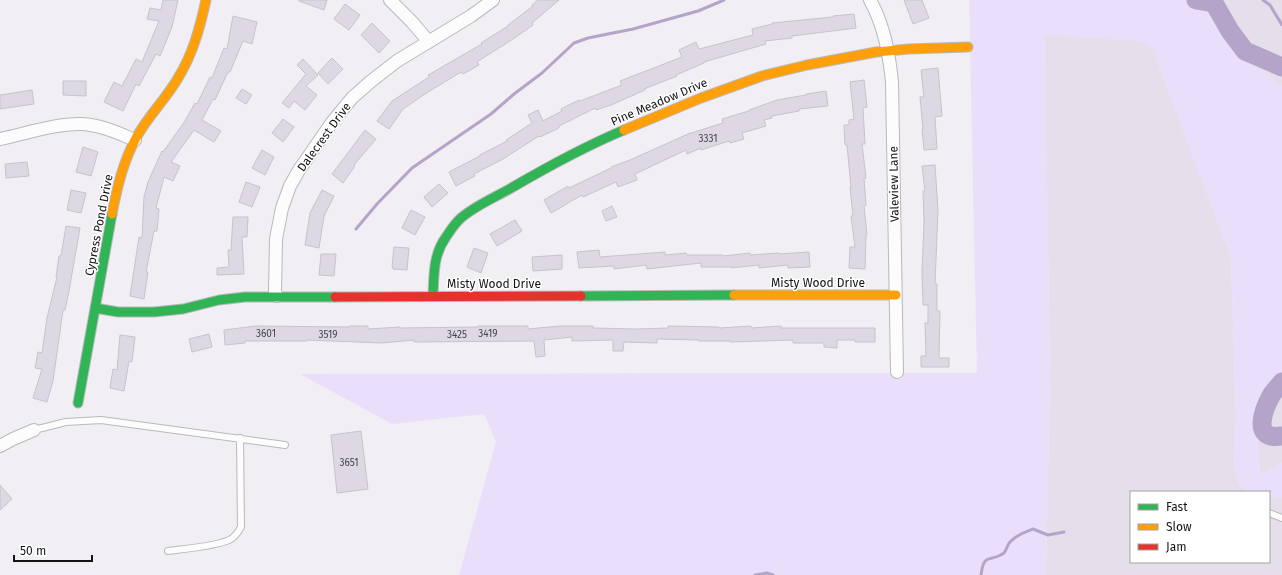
<svg xmlns="http://www.w3.org/2000/svg" width="1282" height="575" font-family="'Fira Sans',sans-serif">
	<style>
		.built { fill: #e4dfea }
		.green { fill: #eadffa }
		.lines { fill: none; stroke-linecap: round; stroke-linejoin: round }
		.stream { stroke: #b5a4ca; stroke-width: 3 }
		.river { stroke: #b5a4ca; stroke-width: 19 }
		.building { fill: #ded8e5; stroke: #c6c4c9 }
		.lane-casing { stroke: #b9b8bb; stroke-width: 8 }
		.street-casing { stroke: #b9b8bb; stroke-width: 14 }
		.fast-casing { stroke: #b9b8bb; stroke-width: 11 }
		.slow-casing { stroke: #b9b8bb; stroke-width: 11 }
		.jam-casing { stroke: #b9b8bb; stroke-width: 11 }
		.lane { stroke: #fdfcfd; stroke-width: 6 }
		.street { stroke: #fdfcfd; stroke-width: 12 }
		.fast { stroke: #30b455; stroke-width: 9 }
		.slow { stroke: #ff9f0a; stroke-width: 9 }
		.jam { stroke: #e5322d; stroke-width: 9 }
		.labels { text-anchor: middle; stroke-width: 3; stroke-linejoin: round; paint-order: stroke }
		.number-label { font-size: 10px; fill: #48454b }
		.street-label { font-size: 12px; fill: #151316; stroke: #fff }
	</style>
	<rect width="100%" height="100%" fill="#f1eef4"/>
	<path class="built" d="M 1044,0 L 1135,0 L 1231,258 L 1236,416 L 1234,469 L 1240,485 L 1248,492 L 1131,492 L 1131,562 L 1269,562 L 1269,496 L 1282,498 L 1282,575 L 1046,575 L 1050,375 Z
		M 1218,0 L 1282,0 L 1282,86 L 1237,49 L 1201,6 L 1219,5 Z
		M 1282,384 L 1282,463 L 1260,475 L 1256,423 Z"/>
	<path class="green" d="M 969,0 L 1218,0 L 1219,5 L 1201,6 L 1237,49 L 1282,86 L 1282,384 L 1256,423 L 1260,475 L 1282,463 L 1282,498 L 1269,496 L 1269,492 L 1248,492 L 1240,485 L 1234,469 L 1236,416 L 1231,258 L 1151,47 L 1138,41 L 1045,35 L 1050,375 L 1046,575 L 459,575 L 496,442 L 484,414 L 392,424 L 300,374 L 977,373 Z"/>
	<g class="lines">
		<path class="stream" d="M 1214,0 L 1214,3
			M 1263,0 L 1270,5 L 1282,25
			M 356,229 L 377,204 L 412,168 L 491,114 L 514,94 L 542,73 L 574,43 L 588,38 L 633,29 L 680,16 L 698,11 L 724,0
			M 755,575 L 767,573 L 773,575
			M 981,575 C 984,551 991,563 1004,553 C 1007,549 1007,545 1010,542 C 1016,535 1025,532 1033,529 L 1048,535 L 1064,532"/>
		<path class="river" d="M 1196,0 L 1214,3 L 1230,31 L 1245,51 L 1282,67
			M 1282,382 C 1279,386 1275,390 1272,394 C 1263,410 1251,441 1282,436"/>
	</g>
	<path class="building" d="M 163,0 L 178,0 L 172,27 L 160,56 L 156,54 L 139,86 L 136,84 L 123,111 L 104,102 L 114,82 L 122,86 L 136,59 L 142,62 L 159,21 L 147,19 L 150,8 L 161,10 Z
		M 299,0 L 327,0 L 324,10 L 299,1 Z
		M 538,0 L 559,0 L 532,23 L 533,25 L 516,37 L 477,62 L 479,65 L 463,74 L 461,72 L 428,92 L 403,109 L 389,129 L 377,121 L 392,101 L 429,77 L 428,75 L 482,44 L 481,43 L 508,26 L 508,25 L 533,6 L 532,5 Z
		M 904,0 L 922,0 L 929,18 L 913,24 Z
		M 345,4 L 360,15 L 349,30 L 334,19 Z
		M 854,14 L 856,28 L 792,36 L 792,38 L 765,41 L 766,44 L 704,62 L 704,63 L 676,75 L 677,76 L 644,89 L 645,90 L 611,105 L 596,110 L 595,108 L 559,126 L 559,128 L 540,137 L 539,136 L 503,159 L 474,174 L 475,176 L 456,186 L 449,172 L 480,156 L 480,155 L 507,141 L 506,140 L 532,123 L 528,115 L 538,110 L 543,121 L 562,111 L 561,109 L 579,100 L 580,101 L 622,85 L 620,81 L 682,57 L 679,50 L 696,42 L 699,49 L 753,35 L 752,29 L 772,24 L 772,23 L 833,17 L 833,16 Z
		M 233,16 L 257,22 L 252,44 L 243,41 L 230,72 L 228,72 L 215,100 L 213,99 L 202,120 L 221,131 L 214,142 L 194,130 L 171,162 L 180,166 L 173,181 L 164,177 L 156,208 L 159,209 L 157,231 L 154,231 L 146,272 L 148,272 L 144,299 L 130,296 L 139,237 L 142,238 L 144,197 L 148,182 L 162,151 L 163,152 L 185,121 L 195,103 L 197,104 L 210,77 L 212,78 L 224,48 L 227,49 Z
		M 372,23 L 390,41 L 379,53 L 361,35 Z
		M 332,58 L 343,69 L 328,84 L 318,73 Z
		M 303,59 L 318,75 L 306,86 L 317,95 L 305,110 L 294,101 L 289,108 L 282,103 L 306,74 L 297,65 Z
		M 938,68 L 942,116 L 935,117 L 937,149 L 924,150 L 922,129 L 923,129 L 920,97 L 924,97 L 921,70 Z
		M 864,80 L 867,107 L 863,108 L 865,144 L 862,144 L 866,178 L 864,178 L 866,205 L 864,206 L 867,235 L 866,235 L 865,269 L 849,268 L 850,247 L 855,247 L 851,216 L 853,216 L 850,187 L 851,187 L 847,145 L 845,145 L 844,125 L 849,125 L 849,120 L 854,119 L 850,82 Z
		M 63,81 L 86,81 L 86,96 L 63,95 Z
		M 242,89 L 252,95 L 246,104 L 236,98 Z
		M 32,90 L 34,104 L 0,109 L 0,95 Z
		M 826,91 L 828,106 L 799,109 L 799,111 L 772,116 L 772,118 L 764,120 L 766,126 L 742,133 L 744,139 L 730,143 L 729,141 L 701,150 L 701,148 L 687,154 L 686,150 L 635,174 L 637,180 L 618,187 L 616,182 L 583,197 L 582,195 L 551,213 L 544,200 L 568,186 L 569,188 L 611,168 L 611,167 L 630,160 L 688,134 L 723,123 L 722,119 L 749,111 L 749,110 L 777,100 L 806,95 L 806,94 Z
		M 283,119 L 294,127 L 283,142 L 272,133 Z
		M 365,130 L 376,139 L 354,165 L 355,166 L 343,183 L 332,174 Z
		M 83,147 L 98,152 L 91,176 L 76,172 Z
		M 262,150 L 274,157 L 265,175 L 252,168 Z
		M 27,162 L 29,176 L 6,178 L 5,164 Z
		M 935,165 L 938,210 L 935,284 L 937,284 L 937,311 L 940,311 L 939,358 L 949,358 L 949,367 L 921,367 L 921,356 L 926,356 L 925,323 L 928,323 L 928,305 L 923,305 L 922,272 L 924,222 L 923,191 L 925,191 L 922,166 Z
		M 246,182 L 260,187 L 252,207 L 239,202 Z
		M 439,184 L 448,193 L 432,207 L 424,197 Z
		M 71,190 L 86,193 L 81,213 L 67,210 Z
		M 322,190 L 334,196 L 324,216 L 319,248 L 305,245 L 310,213 Z
		M 612,206 L 617,217 L 606,221 L 602,211 Z
		M 411,210 L 425,217 L 415,235 L 402,228 Z
		M 233,217 L 248,217 L 247,237 L 242,237 L 244,274 L 217,275 L 217,268 L 229,267 L 228,250 L 231,250 Z
		M 515,220 L 522,231 L 497,246 L 490,234 Z
		M 66,226 L 80,228 L 69,291 L 65,310 L 63,310 L 53,381 L 47,402 L 33,398 L 42,369 L 35,368 L 38,352 L 42,353 L 47,318 L 57,277 L 56,277 L 59,256 L 61,256 Z
		M 394,247 L 409,248 L 407,270 L 393,269 L 393,267 L 392,267 Z
		M 474,248 L 488,253 L 481,273 L 467,267 Z
		M 599,250 L 600,257 L 665,252 L 665,255 L 686,253 L 687,255 L 723,255 L 723,256 L 750,253 L 750,255 L 779,253 L 779,254 L 809,252 L 810,267 L 788,268 L 788,265 L 759,268 L 759,265 L 731,268 L 731,267 L 701,267 L 701,263 L 647,269 L 646,265 L 614,269 L 614,266 L 579,268 L 577,252 Z
		M 321,254 L 336,254 L 334,276 L 319,275 Z
		M 562,255 L 562,269 L 533,271 L 532,257 Z
		M 256,326 L 349,327 L 349,326 L 368,326 L 368,329 L 400,327 L 400,328 L 478,327 L 478,326 L 528,326 L 528,329 L 560,326 L 593,326 L 593,328 L 636,329 L 668,328 L 668,326 L 719,327 L 719,328 L 751,326 L 751,328 L 781,326 L 781,328 L 875,328 L 875,342 L 855,342 L 855,340 L 837,340 L 837,348 L 824,347 L 824,343 L 793,343 L 793,340 L 730,342 L 730,341 L 699,341 L 699,340 L 657,339 L 657,343 L 624,342 L 623,351 L 613,351 L 613,340 L 572,341 L 572,337 L 544,340 L 545,356 L 536,357 L 534,341 L 414,342 L 414,340 L 382,343 L 307,340 L 307,341 L 245,341 L 245,343 L 225,345 L 224,330 Z
		M 209,334 L 212,347 L 192,352 L 189,339 Z
		M 120,335 L 135,337 L 132,362 L 129,361 L 124,391 L 110,388 L 113,369 L 117,370 Z
		M 361,431 L 368,489 L 337,493 L 331,435 Z
		M 0,485 L 12,499 L 0,510 Z"/>
	<g class="lines">
		<g class="lane-casing">
			<path id="lane" d="M 34,430 L 66,422 L 101,420 L 285,445
				M 1269,513 L 1282,518
				M 168,551 C 183,549 220,546 231,539 C 236,536 238,532 241,527 L 240,438"/>
		</g>
		<g class="street-casing">
			<path id="street" d="M 390,0 L 412,22 L 429,42
				M 870,0 C 884,25 889,53 892,82 L 897,372
				M 0,139 C 25,134 57,123 82,124 C 101,125 118,133 135,140
				M 277,296 L 275,292 L 276,239 L 282,208 L 290,186 L 299,170 L 333,121 L 352,98 L 370,82 L 397,61 L 471,16 L 493,0
				M 0,446 L 13,439 L 34,430"/>
		</g>
		<g class="fast-casing">
			<path id="fast" d="M 433,296 C 434,275 433,255 446,237 C 450,231 455,223 461,218 C 476,205 496,197 513,187 C 549,166 586,146 624,130
				M 581,296 L 734,295
				M 95,308 L 118,312 L 154,312 L 183,309 L 219,300 L 245,297 L 335,297
				M 78,403 L 112,214"/>
		</g>
		<g class="slow-casing">
			<path id="slow" d="M 624,130 L 701,98 L 762,76 L 807,65 L 876,52 L 909,49 L 968,47
				M 112,214 C 117,188 123,162 136,138 C 148,116 166,99 178,78 C 193,54 200,27 206,0
				M 734,295 L 896,295"/>
		</g>
		<g class="jam-casing">
			<path id="jam" d="M 335,297 L 581,296"/>
		</g>
		<use href="#lane" class="lane"/>
		<use href="#street" class="street"/>
		<use href="#fast" class="fast"/>
		<use href="#slow" class="slow"/>
		<use href="#jam" class="jam"/>
	</g>
	<g class="labels">
		<g class="number-label">
			<text x="708" y="142">3331</text>
			<text x="266" y="337">3601</text>
			<text x="488" y="337">3419</text>
			<text x="328" y="338">3519</text>
			<text x="457" y="338">3425</text>
			<text x="349" y="466">3651</text>
		</g>
		<g class="street-label">
			<text transform="translate(659 102) rotate(-23)" y="4">Pine Meadow Drive</text>
			<text transform="translate(324 137) rotate(-54)" y="4">Dalecrest Drive</text>
			<text transform="translate(894 184) rotate(-91)" y="4">Valeview Lane</text>
			<text transform="translate(99 225) rotate(-79)" y="4">Cypress Pond Drive</text>
			<text x="818" y="287">Misty Wood Drive</text>
			<text x="494" y="288">Misty Wood Drive</text>
		</g>
	</g>
	<rect x="1130" y="491" width="140" height="72" fill="#ffffff" stroke="#a1a1a2"/>
	<rect x="1138" y="504" width="20" height="6" fill="#30b455" stroke="#a1a1a2"/>
	<text x="1166" y="511" font-size="12" fill="#151316">Fast</text>
	<rect x="1138" y="524" width="20" height="6" fill="#ff9f0a" stroke="#a1a1a2"/>
	<text x="1166" y="531" font-size="12" fill="#151316">Slow</text>
	<rect x="1138" y="544" width="20" height="6" fill="#e5322d" stroke="#a1a1a2"/>
	<text x="1166" y="551" font-size="12" fill="#151316">Jam</text>
	<path d="M14 555v6h78v-6" fill="none" stroke="#151316" stroke-width="2"/>
	<text x="20" y="555" font-size="12" fill="#151316" stroke="#ffffff" stroke-width="3" paint-order="stroke">50 m</text>
</svg>
